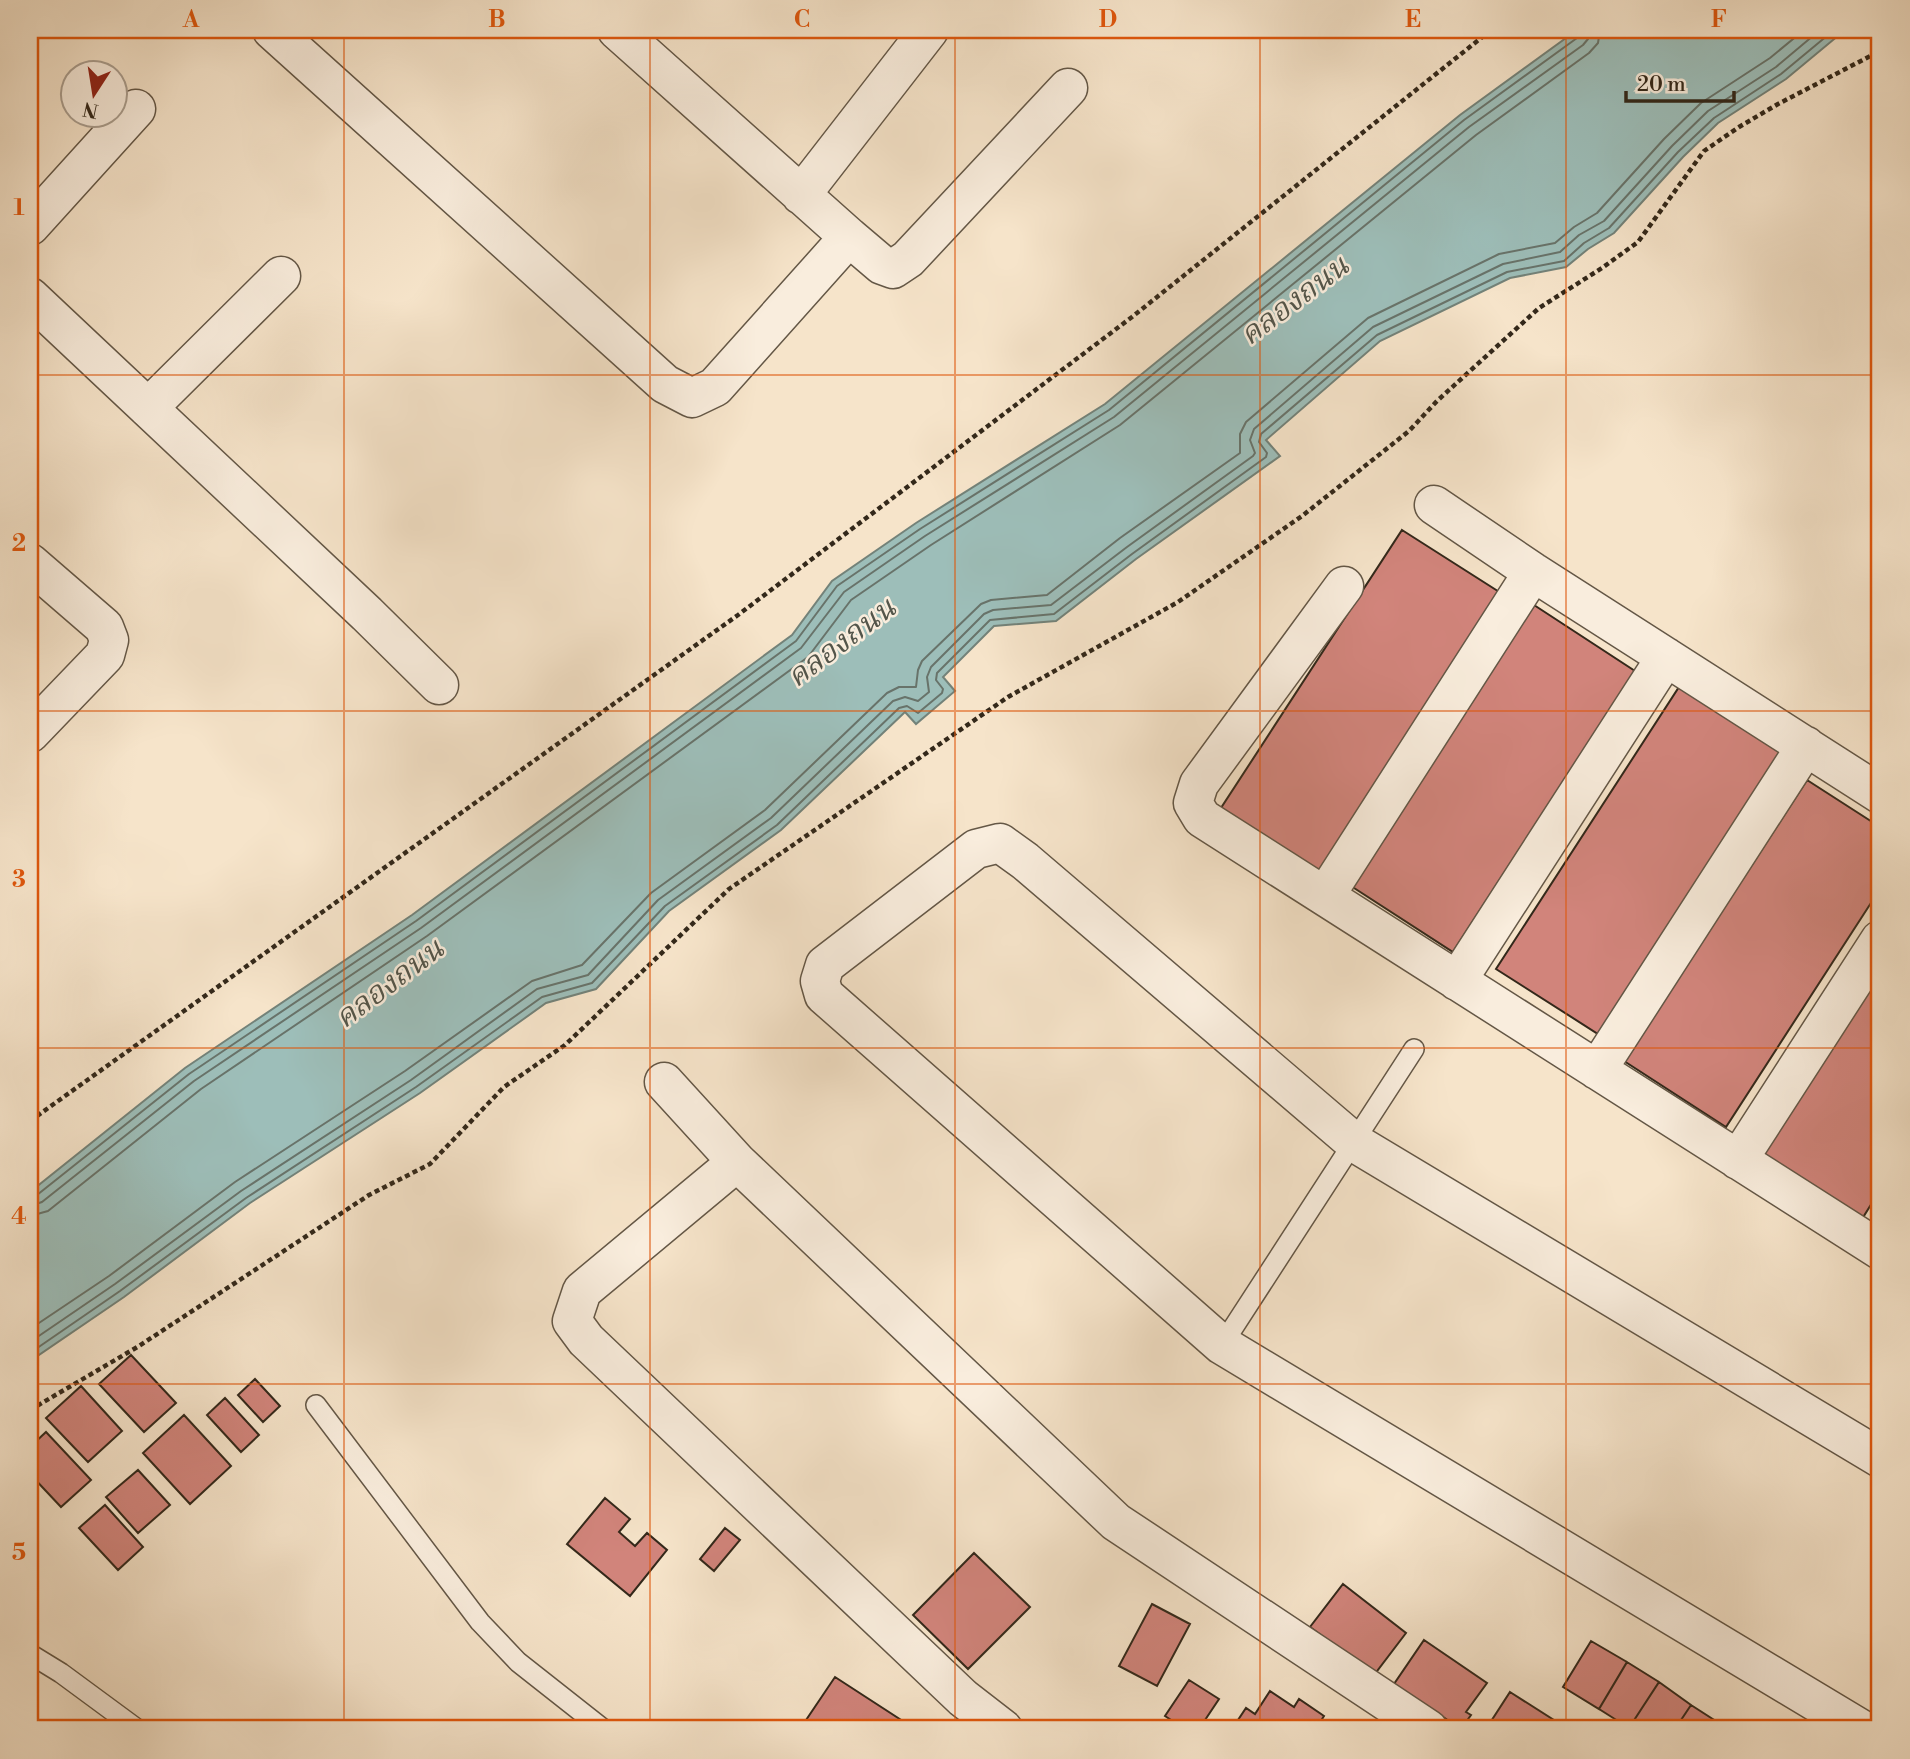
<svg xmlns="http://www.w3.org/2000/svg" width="1910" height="1759" font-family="'Libre Bodoni','Noto Serif Thai',serif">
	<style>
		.water { fill: #9dbeb9; stroke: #738279; stroke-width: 2 }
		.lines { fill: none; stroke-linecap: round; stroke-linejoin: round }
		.shore { stroke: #68736a; stroke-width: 2 }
		.building { fill: #d1847b; stroke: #33281a; stroke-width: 2 }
		.lane-casing { stroke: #645746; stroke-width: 22 }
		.street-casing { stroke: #645746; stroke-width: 41 }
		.path { stroke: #33281a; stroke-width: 4.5; stroke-dasharray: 5 3.5; stroke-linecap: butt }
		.lane { stroke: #f9eddd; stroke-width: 19 }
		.street { stroke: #f9eddd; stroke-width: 38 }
		.grid { fill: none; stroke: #df570d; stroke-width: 2; stroke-opacity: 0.55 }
		.labels { text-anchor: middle; stroke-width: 5; stroke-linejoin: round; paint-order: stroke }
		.water-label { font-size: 30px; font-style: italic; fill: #53554a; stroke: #f9eddd }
		.neatline { fill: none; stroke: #df570d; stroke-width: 2.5 }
		.grid-label { font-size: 23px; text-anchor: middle; font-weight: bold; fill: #df570d }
	</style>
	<rect width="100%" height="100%" fill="#f6e4ca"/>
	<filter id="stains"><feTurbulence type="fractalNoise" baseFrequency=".00286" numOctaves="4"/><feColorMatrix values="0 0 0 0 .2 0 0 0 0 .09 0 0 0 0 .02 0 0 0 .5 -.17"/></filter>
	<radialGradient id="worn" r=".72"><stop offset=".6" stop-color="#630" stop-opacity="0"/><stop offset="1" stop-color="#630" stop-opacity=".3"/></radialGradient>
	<path class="water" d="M 1577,30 L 1845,30 L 1786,79 L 1718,123 L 1683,157 L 1614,233 L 1588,249 L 1566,267 L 1510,278 L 1380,341 L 1266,440 L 1280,456 L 1136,559 L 1056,621 L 994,626 L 943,677 L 955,691 L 916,724 L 905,712 L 781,830 L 669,911 L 596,989 L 546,1003 L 420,1093 L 250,1203 L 124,1297 L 30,1361 L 30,1192 L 185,1068 L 412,915 L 792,635 L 832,581 L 916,523 L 1105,404 L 1460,115 Z"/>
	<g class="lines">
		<path class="shore" d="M 30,1197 L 37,1195 L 189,1074 L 416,921 L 796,641 L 837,586 L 920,529 L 1109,410 L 1464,120 L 1577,38 L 1581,30
			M 30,1206 L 42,1202 L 194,1081 L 421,928 L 801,648 L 844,592 L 925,536 L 1114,417 L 1469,127 L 1583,45 L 1588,39 L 1589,30
			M 30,1216 L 48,1211 L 201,1089 L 427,936 L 808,657 L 851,600 L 931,545 L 1120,425 L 1476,135 L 1589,53 L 1598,43 L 1600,30
			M 30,1329 L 109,1276 L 235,1182 L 405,1071 L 532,981 L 582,965 L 651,893 L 765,810 L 887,693 L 899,687 L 916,687 L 918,670 L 922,661 L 981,604 L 991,600 L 1047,595 L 1120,538 L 1240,453 L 1240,434 L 1246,422 L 1368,318 L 1499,254 L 1555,243 L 1574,227 L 1597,213 L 1664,139 L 1701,103 L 1770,58 L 1804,30
			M 30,1342 L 115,1284 L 241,1191 L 411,1080 L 537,989 L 588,975 L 658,900 L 771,818 L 893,701 L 905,697 L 918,701 L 929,692 L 927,677 L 931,667 L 984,614 L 993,610 L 1051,605 L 1127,547 L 1253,456 L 1255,453 L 1250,440 L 1254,429 L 1373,327 L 1503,264 L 1560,252 L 1579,235 L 1604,221 L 1672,146 L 1708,111 L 1776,67 L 1820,30
			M 30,1353 L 120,1291 L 246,1198 L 416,1087 L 542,997 L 592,983 L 665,906 L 777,825 L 899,708 L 907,706 L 918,713 L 942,693 L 943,689 L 936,680 L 937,673 L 990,620 L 1054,614 L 1132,554 L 1266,457 L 1267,453 L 1259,442 L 1261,434 L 1377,335 L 1507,272 L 1564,261 L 1584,243 L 1609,228 L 1678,152 L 1714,118 L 1781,74 L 1834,30"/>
	</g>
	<path class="building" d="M 1402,530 L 1504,595 L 1321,876 L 1219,811 Z
		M 1534,605 L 1635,671 L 1453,952 L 1351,886 Z
		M 1679,687 L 1781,753 L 1598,1034 L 1496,969 Z
		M 1807,780 L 1880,827 L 1880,889 L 1726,1127 L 1624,1061 Z
		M 1880,968 L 1880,1190 L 1862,1219 L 1760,1154 Z
		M 131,1355 L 176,1403 L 144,1432 L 99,1384 Z
		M 255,1379 L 280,1406 L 263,1422 L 238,1395 Z
		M 81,1386 L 122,1431 L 88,1462 L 46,1418 Z
		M 225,1398 L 259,1435 L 241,1452 L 207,1415 Z
		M 184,1415 L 231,1466 L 190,1504 L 143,1453 Z
		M 46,1432 L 91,1480 L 61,1507 L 30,1474 L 30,1447 Z
		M 138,1470 L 170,1505 L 138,1533 L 106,1497 Z
		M 605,1498 L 630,1519 L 619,1532 L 635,1546 L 647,1533 L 667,1550 L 630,1596 L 567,1544 Z
		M 105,1505 L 143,1547 L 118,1570 L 79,1528 Z
		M 725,1528 L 740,1540 L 714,1571 L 700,1559 Z
		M 974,1553 L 1030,1607 L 968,1669 L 913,1615 Z
		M 1343,1584 L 1406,1633 L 1374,1675 L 1310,1627 Z
		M 1152,1604 L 1190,1624 L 1157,1686 L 1119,1666 Z
		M 1424,1640 L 1487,1683 L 1466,1712 L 1471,1715 L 1461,1729 L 1394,1684 Z
		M 1591,1641 L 1627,1662 L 1599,1709 L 1563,1687 Z
		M 1627,1662 L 1659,1682 L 1629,1728 L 1599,1709 Z
		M 835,1677 L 915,1729 L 800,1729 Z
		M 1189,1680 L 1219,1699 L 1199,1729 L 1185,1729 L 1165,1716 Z
		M 1659,1682 L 1691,1705 L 1675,1729 L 1632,1729 L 1629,1728 Z
		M 1270,1691 L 1294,1707 L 1299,1699 L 1324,1716 L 1317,1727 L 1321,1729 L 1232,1729 L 1246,1708 L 1255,1714 Z
		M 1510,1692 L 1568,1729 L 1486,1729 Z
		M 1691,1705 L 1722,1725 L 1719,1729 L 1675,1729 Z"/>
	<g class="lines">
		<g class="lane-casing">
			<path id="lane" d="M 1222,1345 L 1414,1049
				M 316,1405 L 480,1622 L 518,1662 L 603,1729
				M 30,1654 L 61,1673 L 137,1729"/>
		</g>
		<g class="street-casing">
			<path id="street" d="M 272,30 L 665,384 L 692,398 L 715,387 L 849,237
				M 617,30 L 849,237 L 882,265 L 893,269 L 908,259 L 1068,88
				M 801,195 L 929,30
				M 30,226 L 136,109
				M 30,297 L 367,614 L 439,685
				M 148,408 L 281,276
				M 1434,505 L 1533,572 L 1880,794
				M 30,563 L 104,627 L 109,640 L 105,655 L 30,733
				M 1344,586 L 1199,784 L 1193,803 L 1202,818 L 1880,1250
				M 1325,896 L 1533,572
				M 1457,981 L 1666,657
				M 1597,1070 L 1806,746
				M 664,1082 L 737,1162 L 1116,1522 L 1428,1729
				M 1738,1160 L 1880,940
				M 737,1162 L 582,1291 L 572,1321 L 586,1340 L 963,1698 L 1003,1729
				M 1861,1729 L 1222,1345 L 824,995 L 820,981 L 825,965 L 976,849 L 1000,843 L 1025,861 L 1355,1143 L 1880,1458"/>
		</g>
		<path class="path" d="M 30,1121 L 738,615 L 1132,317 L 1491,30
			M 30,1410 L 139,1346 L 369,1195 L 430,1164 L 504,1087 L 565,1045 L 729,889 L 1008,697 L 1178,602 L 1302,516 L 1409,431 L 1437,401 L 1539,308 L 1602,268 L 1638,242 L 1704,151 L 1739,127 L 1778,104 L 1880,51"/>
		<use href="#lane" class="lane"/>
		<use href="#street" class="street"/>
	</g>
	<path class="grid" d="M 344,30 L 344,1729M 650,30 L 650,1729M 955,30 L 955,1729M 1260,30 L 1260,1729M 1566,30 L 1566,1729M 30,375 L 1880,375M 30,711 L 1880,711M 30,1048 L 1880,1048M 30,1384 L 1880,1384"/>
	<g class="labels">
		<g class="water-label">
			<text transform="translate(1294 300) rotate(-37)" y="10">คลองถนน</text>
			<text transform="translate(841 642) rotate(-37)" y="10">คลองถนน</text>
			<text transform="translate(389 983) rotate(-37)" y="10">คลองถนน</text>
		</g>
	</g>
	<rect width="1910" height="1759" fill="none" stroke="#f6e4ca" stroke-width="77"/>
	<g transform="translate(94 94) rotate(192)"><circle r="33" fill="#f9eddd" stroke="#aa9e8f" stroke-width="2"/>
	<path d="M0-5L12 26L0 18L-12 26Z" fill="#8f2418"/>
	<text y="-10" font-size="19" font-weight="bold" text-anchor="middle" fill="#33281a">N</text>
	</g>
	<path d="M1626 91v10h108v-10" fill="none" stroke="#33281a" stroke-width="3.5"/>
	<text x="1637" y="91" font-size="21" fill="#33281a" stroke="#f9eddd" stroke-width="5" paint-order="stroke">20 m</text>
	<rect x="38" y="38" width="1833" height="1682" class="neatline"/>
	<g class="grid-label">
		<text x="191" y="27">A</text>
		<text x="497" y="27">B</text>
		<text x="802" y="27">C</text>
		<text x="1108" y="27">D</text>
		<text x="1413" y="27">E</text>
		<text x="1719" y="27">F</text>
		<text x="19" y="215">1</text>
		<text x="19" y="551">2</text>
		<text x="19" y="887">3</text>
		<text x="19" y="1224">4</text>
		<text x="19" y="1560">5</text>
	</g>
	<rect width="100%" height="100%" filter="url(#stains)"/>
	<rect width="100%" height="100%" fill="url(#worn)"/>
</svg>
